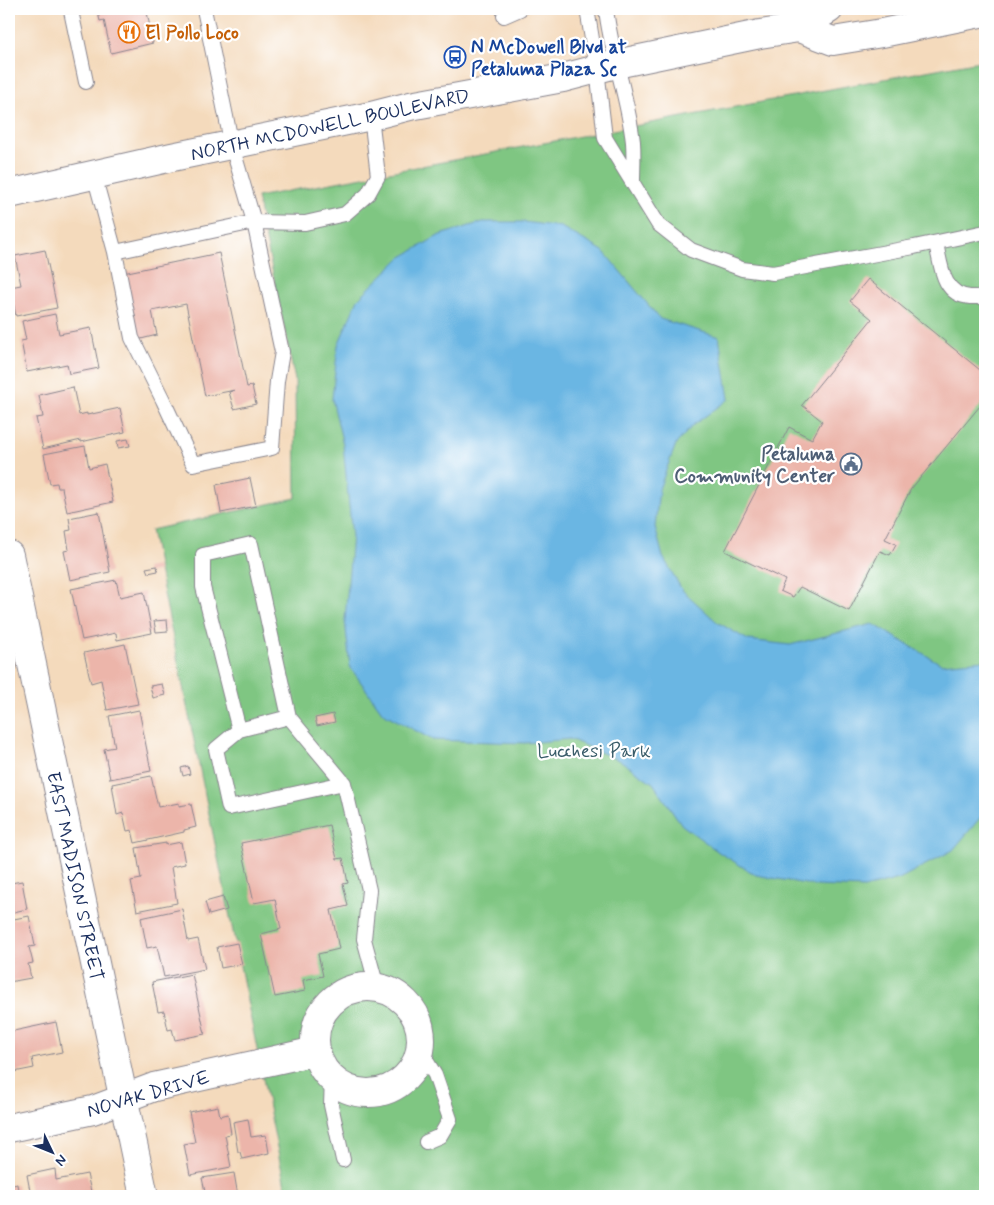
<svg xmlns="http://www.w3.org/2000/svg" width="994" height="1205" font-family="Mynerve,sans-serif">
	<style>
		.green { fill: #7fc682; stroke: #4d7a70 }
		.water { fill: #6ab6e3; stroke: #4272a0 }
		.building { fill: #ecb5aa }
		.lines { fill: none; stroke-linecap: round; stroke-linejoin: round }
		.lane-casing { stroke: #88848d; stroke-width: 16 }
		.street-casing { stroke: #88848d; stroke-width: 30 }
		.secondary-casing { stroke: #88848d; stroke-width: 30 }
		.lane { stroke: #fff; stroke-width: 14 }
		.street { stroke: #fff; stroke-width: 28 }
		.secondary { stroke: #fff; stroke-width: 28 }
		.labels { text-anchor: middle; stroke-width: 4.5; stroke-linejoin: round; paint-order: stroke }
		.food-label { font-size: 19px; font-weight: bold; fill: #c56008; stroke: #fff; text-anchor: start }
		.transit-label { font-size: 19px; font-weight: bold; fill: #164399; stroke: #fff; text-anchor: start }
		.street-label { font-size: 19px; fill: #1b2f5e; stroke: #fff }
		.service-label { font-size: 19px; font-weight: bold; fill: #4e5e75; stroke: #fff; text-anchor: end }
		.park-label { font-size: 19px; fill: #395c69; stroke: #fff }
	</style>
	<rect width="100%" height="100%" fill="#fff"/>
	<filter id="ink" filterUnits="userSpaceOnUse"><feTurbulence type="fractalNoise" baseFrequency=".02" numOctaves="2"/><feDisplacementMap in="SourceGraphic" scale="10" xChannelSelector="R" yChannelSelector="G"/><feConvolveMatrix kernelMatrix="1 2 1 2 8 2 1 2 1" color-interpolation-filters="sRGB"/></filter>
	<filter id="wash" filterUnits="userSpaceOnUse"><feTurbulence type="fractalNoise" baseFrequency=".0096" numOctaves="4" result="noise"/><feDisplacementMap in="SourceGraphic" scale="20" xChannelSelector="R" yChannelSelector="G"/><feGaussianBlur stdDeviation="1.12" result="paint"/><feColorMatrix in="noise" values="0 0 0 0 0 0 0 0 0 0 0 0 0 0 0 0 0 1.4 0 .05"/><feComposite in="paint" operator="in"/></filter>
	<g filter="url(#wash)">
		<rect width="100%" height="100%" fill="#f4dabc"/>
		<path class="green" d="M 985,60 L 985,1196 L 287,1196 L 151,530 L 296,498 L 295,380 L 257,197 Z"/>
		<path class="water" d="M 483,222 L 524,222 L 561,227 L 603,251 L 660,319 L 719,337 L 729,399 L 693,425 L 676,444 L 659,489 L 655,527 L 663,557 L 682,590 L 717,622 L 748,640 L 790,645 L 873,624 L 941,664 L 985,660 L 985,812 L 953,850 L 899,879 L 864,888 L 817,886 L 756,875 L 720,853 L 682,825 L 653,783 L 621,761 L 570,739 L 525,743 L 433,740 L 383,713 L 350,667 L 345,620 L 352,536 L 343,444 L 332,399 L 338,345 L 358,299 L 400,258 L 440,235 Z"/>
		<g id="blocks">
			<path class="building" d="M 97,9 L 154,9 L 154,10 L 147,12 L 153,43 L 111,53 L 104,20 L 100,21 Z
				M 45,250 L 57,308 L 16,316 L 10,287 L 21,285 L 15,256 Z
				M 219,253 L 247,387 L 252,386 L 256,404 L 234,409 L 229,392 L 235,390 L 205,396 L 186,304 L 152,311 L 157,335 L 137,340 L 123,273 Z
				M 868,279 L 985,374 L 985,400 L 911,489 L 885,539 L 896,544 L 890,555 L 880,551 L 849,611 L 800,587 L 793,597 L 780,591 L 785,580 L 725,551 L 789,427 L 812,439 L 822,421 L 802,405 L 872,319 L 850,301 Z
				M 55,314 L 59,334 L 91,328 L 99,368 L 69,374 L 67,364 L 27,372 L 21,341 L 26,340 L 22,321 Z
				M 73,387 L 79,415 L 87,413 L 87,415 L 120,408 L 125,432 L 81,442 L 81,440 L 43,449 L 36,418 L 43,417 L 39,395 Z
				M 128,439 L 130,446 L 118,448 L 117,441 Z
				M 85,446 L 89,468 L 105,464 L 113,502 L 67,512 L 62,488 L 58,488 L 57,483 L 50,484 L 44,454 Z
				M 250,478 L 256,506 L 221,513 L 216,485 Z
				M 99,512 L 110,572 L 70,580 L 64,551 L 69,550 L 66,531 L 71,530 L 69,518 Z
				M 157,566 L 158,571 L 148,573 L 146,568 Z
				M 116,580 L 120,597 L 144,592 L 152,633 L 117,640 L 116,633 L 82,640 L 71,589 Z
				M 167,620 L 168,631 L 156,632 L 154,621 Z
				M 125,644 L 138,704 L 107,710 L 101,680 L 91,683 L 84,653 Z
				M 162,684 L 165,695 L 153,698 L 150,686 Z
				M 139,710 L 151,771 L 110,779 L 104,749 L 115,747 L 109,716 Z
				M 333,714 L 335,722 L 317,726 L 315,718 Z
				M 188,766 L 190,774 L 183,776 L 181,768 Z
				M 151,776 L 158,807 L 179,803 L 179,806 L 191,804 L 196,827 L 184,830 L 184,832 L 135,843 L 132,830 L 127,831 L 123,813 L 117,815 L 112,784 Z
				M 9,822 L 13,840 L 9,840 Z
				M 329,825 L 337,859 L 343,858 L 348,883 L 343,884 L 348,906 L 331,910 L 339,949 L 318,954 L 323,976 L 303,980 L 305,991 L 275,997 L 261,934 L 281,929 L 275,899 L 254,903 L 241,843 Z
				M 181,842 L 185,864 L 171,867 L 177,903 L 137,911 L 131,881 L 141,879 L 136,848 L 166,843 L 166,845 Z
				M 9,877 L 11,883 L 22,881 L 27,909 L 9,913 Z
				M 223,897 L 227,910 L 209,915 L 205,902 Z
				M 182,909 L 188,941 L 198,939 L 205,969 L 164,977 L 157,946 L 147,948 L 141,918 Z
				M 29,916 L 35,946 L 29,947 L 33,963 L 28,964 L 31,978 L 9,982 L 9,920 Z
				M 237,943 L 242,964 L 221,968 L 217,947 Z
				M 192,974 L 205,1034 L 175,1040 L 172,1029 L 168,1030 L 164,1011 L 158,1012 L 152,982 Z
				M 56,1022 L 62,1052 L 32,1058 L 34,1068 L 9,1073 L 9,1032 Z
				M 218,1106 L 220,1116 L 228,1114 L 231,1134 L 225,1135 L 231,1167 L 190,1175 L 184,1144 L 195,1142 L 189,1112 Z
				M 248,1119 L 251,1137 L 266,1135 L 269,1153 L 242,1159 L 240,1152 L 238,1152 L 233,1122 Z
				M 55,1169 L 56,1180 L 87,1174 L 92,1196 L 31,1196 L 27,1175 Z
				M 234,1173 L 238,1196 L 206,1196 L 202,1178 Z
				M 17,1184 L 19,1196 L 9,1196 L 9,1186 Z"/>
		</g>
	</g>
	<g filter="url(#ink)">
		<use href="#blocks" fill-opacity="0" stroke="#88848d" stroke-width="1"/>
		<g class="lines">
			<g class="lane-casing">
				<path id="lane" d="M 76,9 L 71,11 L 86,82
					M 587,9 L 597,69 L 605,138 L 658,224 L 691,250 L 742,269 L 773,273 L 914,247 L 985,232
					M 606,9 C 611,54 628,97 633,142 C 634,155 633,169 633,181
					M 504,16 L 520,9
					M 94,175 L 115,252 L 132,338 L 163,400 L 193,464 L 272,448 L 277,381 L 282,352 L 254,222 L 232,146 L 204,9
					M 936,243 C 941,265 942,295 970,297 C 976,297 980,298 985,295
					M 115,252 L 254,222 L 305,223 L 345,214 L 368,194 L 378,176 L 371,116
					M 289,717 L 239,730 L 216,749 L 229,808 L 344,783
					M 239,730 L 203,587 L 203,555 L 251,544 L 289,717 L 344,783 L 369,890 L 364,939 L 377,987
					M 420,1050 L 435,1075 L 450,1119 L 440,1136 L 426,1142
					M 332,1079 L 331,1105 L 343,1160"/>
			</g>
			<g class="street-casing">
				<path id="street" d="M 9,555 L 144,1196
					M315 1040a53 53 0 1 1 106 0a53 53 0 1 1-106 0Z
					M 9,1128 L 93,1110 L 154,1087 L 316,1051"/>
			</g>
			<g class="secondary-casing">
				<path id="secondary" d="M 799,28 L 833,41 L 882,33 L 985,12
					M 9,194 L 172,157 L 371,116 L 410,106 L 563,78 L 616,64 L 760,34 L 799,28 L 829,9"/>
			</g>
			<use href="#lane" class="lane"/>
			<use href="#street" class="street"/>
			<use href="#secondary" class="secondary"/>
		</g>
	</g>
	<defs>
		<g id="restaurant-ring" transform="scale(1.125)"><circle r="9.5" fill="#fff" stroke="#e8710a" stroke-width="1.5"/><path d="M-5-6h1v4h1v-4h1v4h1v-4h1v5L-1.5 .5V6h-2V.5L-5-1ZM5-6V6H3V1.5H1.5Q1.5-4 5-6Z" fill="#e8710a"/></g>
		<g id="bus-ring" transform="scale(1.125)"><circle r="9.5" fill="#fff" stroke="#1a4fb4" stroke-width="1.5"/><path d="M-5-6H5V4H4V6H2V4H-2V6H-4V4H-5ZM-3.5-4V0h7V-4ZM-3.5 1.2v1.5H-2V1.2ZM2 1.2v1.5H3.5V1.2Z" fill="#1a4fb4"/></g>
		<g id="civic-ring" transform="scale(1.125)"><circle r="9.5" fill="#fff" stroke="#5c6f8a" stroke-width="1.5"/><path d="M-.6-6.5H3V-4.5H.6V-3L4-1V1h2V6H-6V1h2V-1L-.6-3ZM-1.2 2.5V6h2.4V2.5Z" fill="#5c6f8a"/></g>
	</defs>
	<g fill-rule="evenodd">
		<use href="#restaurant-ring" x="129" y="32"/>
		<use href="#bus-ring" x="455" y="57"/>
		<use href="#civic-ring" x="851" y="464"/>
	</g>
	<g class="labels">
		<g class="food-label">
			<text x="145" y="39">El Pollo Loco</text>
		</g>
		<g class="transit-label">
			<text x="471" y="53">N McDowell Blvd at<tspan x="471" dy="22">Petaluma Plaza Sc</tspan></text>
		</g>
		<g class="street-label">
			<text transform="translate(330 124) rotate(-12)" y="7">NORTH MCDOWELL BOULEVARD</text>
			<text transform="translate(76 876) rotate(78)" y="7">EAST MADISON STREET</text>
			<text transform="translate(148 1093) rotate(-16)" y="7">NOVAK DRIVE</text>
		</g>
		<g class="service-label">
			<text x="835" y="460">Petaluma<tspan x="835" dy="22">Community Center</tspan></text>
		</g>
		<g class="park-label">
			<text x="594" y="757">Lucchesi Park</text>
		</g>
	</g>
	<rect width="994" height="1205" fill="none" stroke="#fff" stroke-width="30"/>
	<g transform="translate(52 1152) rotate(133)" stroke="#ffffff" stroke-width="4" paint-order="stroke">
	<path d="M0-4L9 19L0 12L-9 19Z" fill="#1b2f5e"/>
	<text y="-8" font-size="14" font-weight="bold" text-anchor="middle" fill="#1b2f5e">N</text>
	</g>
</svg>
